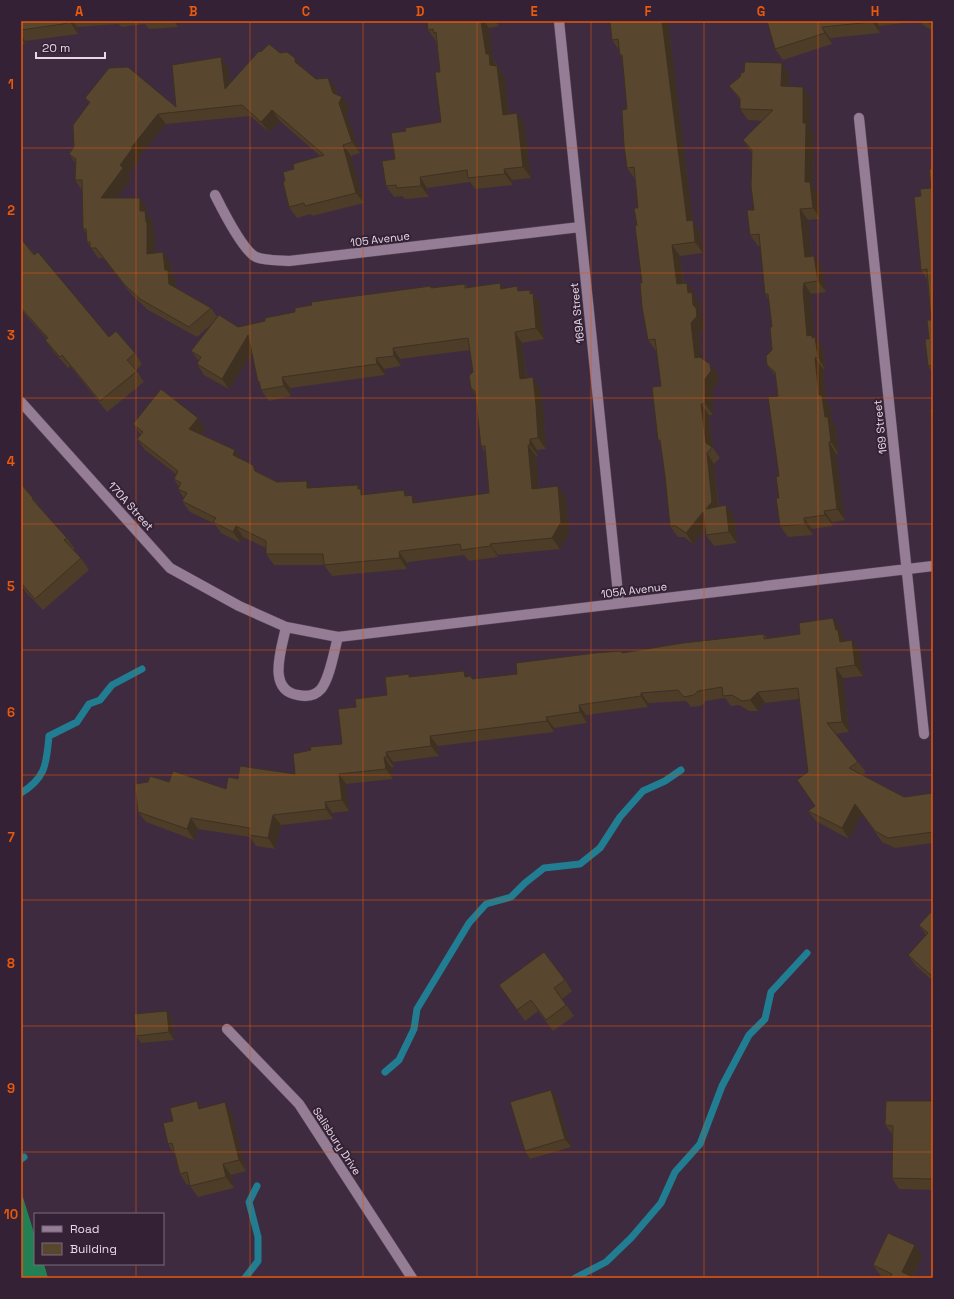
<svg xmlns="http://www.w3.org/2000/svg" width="954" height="1299" font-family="'Space Grotesk',sans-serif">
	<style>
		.forest { fill: #228054 }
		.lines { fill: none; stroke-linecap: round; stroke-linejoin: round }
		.stream { stroke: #217d92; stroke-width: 7 }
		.minor-casing { stroke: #5b4a5c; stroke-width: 11 }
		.minor { stroke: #947d95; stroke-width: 10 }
		.wall { fill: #4c3c28 }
		.shaded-wall { fill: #3e3121 }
		.building { fill: #58462f; stroke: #3e3121 }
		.grid { fill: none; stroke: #e8590c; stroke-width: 1; stroke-opacity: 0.55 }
		.labels { text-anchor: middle; stroke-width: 4; stroke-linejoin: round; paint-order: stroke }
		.street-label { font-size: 11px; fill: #e6d9e6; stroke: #342135 }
		.neatline { fill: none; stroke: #e8590c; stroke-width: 1.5 }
		.grid-label { font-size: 13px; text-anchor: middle; font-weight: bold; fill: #e8590c }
	</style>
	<rect width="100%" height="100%" fill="#3f2b3f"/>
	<path class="forest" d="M 21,1191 L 35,1236 L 35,1264 L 44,1264 L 48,1278 L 21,1278 Z"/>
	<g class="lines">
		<path class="stream" d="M 21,793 C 47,777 46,763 49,736 L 77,722 L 89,704 L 100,700 L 112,685 L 142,669
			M 385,1072 L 399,1060 L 414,1029 L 417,1009 L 469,923 L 486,904 L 511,897 L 525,883 L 544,868 L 580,864 L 600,848 L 620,817 L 643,791 L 665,781 L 681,770
			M 21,1159 L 24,1157
			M 245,1278 L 258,1261 L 258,1237 L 249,1202 L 257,1186
			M 575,1278 L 606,1262 L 631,1238 L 661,1203 L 675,1172 L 700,1144 L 722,1086 L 749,1035 L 765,1019 L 771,992 L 807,953"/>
		<g class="minor-casing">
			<path id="minor" d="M 559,21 L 619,603
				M 859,118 L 924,734
				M 215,195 C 222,209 243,251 256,257 C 266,261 279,260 289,261 L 580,227
				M 21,402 L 170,568 L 239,606 L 286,627 L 338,637 L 933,566
				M 286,627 C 282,648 266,690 298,695 C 307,697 315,696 321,689 C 330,678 334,651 338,637
				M 227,1029 L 299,1104 L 412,1278"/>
		</g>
		<use href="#minor" class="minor"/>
	</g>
	<path class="wall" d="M 21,21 L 189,21 L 178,22 L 178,27 L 149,29 L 145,24 L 122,27 L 118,24 L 77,27 L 78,34 L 71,35 L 25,41 L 25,44 L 21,44 Z
		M 426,21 L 498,21 L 499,26 L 489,28 L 493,59 L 505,77 L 509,114 L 524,124 L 531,178 L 512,180 L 513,185 L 475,189 L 470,182 L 427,188 L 429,197 L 405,199 L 402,196 L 394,197 L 386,186 L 406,131 L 441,122 L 440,72 L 436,41 L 428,30 L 427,24 Z
		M 610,21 L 668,21 L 693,222 L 700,231 L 703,253 L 680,256 L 684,283 L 695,294 L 695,297 L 700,303 L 701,315 L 703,319 L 704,327 L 699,334 L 701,358 L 710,364 L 718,375 L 718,382 L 713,390 L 713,415 L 709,415 L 713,448 L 720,458 L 714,464 L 719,506 L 726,505 L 734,516 L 737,543 L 714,546 L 706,535 L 705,530 L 693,544 L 684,537 L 678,537 L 670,526 L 665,476 L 661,445 L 658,440 L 661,386 L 657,351 L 656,351 L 648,340 L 637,225 L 638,208 L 635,179 L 627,168 L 627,109 L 622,58 L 620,55 L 619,50 L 612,40 Z
		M 767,21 L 920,21 L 879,26 L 880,33 L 830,38 L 832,44 L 783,60 L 775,49 Z
		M 920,21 L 933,21 L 933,31 L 923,25 Z
		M 261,52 L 280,53 L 295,58 L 301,66 L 316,79 L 336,89 L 338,95 L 350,108 L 346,113 L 360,153 L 351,156 L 364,203 L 312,216 L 311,214 L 297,218 L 289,207 L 285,181 L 294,169 L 320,156 L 280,121 L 269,132 L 250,116 L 166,124 L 138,158 L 140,159 L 128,175 L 131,179 L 116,198 L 140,198 L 147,209 L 147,214 L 153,222 L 153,231 L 155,233 L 155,253 L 171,263 L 172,276 L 175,280 L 176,288 L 211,308 L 218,318 L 238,327 L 432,288 L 465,284 L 468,288 L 500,283 L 504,288 L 521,291 L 530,290 L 540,304 L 544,339 L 522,343 L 527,378 L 540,388 L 544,416 L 546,449 L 537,450 L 538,456 L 536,456 L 539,488 L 566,497 L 569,533 L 560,549 L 498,555 L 498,557 L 469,561 L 464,555 L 409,562 L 407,563 L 407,569 L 332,576 L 324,565 L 274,565 L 266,554 L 266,548 L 243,537 L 241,543 L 221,533 L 215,524 L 190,512 L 182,501 L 184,498 L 178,489 L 179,487 L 174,479 L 176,474 L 145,450 L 137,439 L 141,435 L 133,424 L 198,418 L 205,429 L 201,434 L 241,459 L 259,473 L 277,482 L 307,481 L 312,488 L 358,485 L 365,495 L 404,490 L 408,495 L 412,495 L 417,503 L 489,493 L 485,452 L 481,446 L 475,395 L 471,388 L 473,372 L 470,350 L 400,359 L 401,366 L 384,369 L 385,375 L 290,388 L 291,396 L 269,401 L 261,390 L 260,385 L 258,382 L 252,353 L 229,389 L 204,375 L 197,364 L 199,361 L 191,351 L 214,322 L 197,337 L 148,310 L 132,295 L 103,258 L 98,258 L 87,242 L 86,233 L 83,229 L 82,190 L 75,180 L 76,164 L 69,154 L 74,147 L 89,103 L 85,98 L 176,107 L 221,57 L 228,68 L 230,83 Z
		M 744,72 L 789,74 L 789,87 L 811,98 L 811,129 L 814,134 L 813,186 L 818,193 L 820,219 L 808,220 L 812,256 L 822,267 L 826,292 L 811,294 L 811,301 L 814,338 L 815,337 L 823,348 L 825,369 L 823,369 L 826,401 L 830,406 L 832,422 L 836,428 L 838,453 L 836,454 L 845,520 L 832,522 L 833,526 L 812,529 L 813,535 L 788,537 L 780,526 L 779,498 L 778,396 L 776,377 L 767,365 L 772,350 L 772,327 L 769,300 L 765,294 L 760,246 L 758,246 L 750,235 L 754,210 L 752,153 L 743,140 L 762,121 L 748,120 L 740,109 L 740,100 L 729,86 L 740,77 Z
		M 933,169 L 933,373 L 928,366 L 929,339 L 931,320 L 927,279 L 921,270 L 921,196 L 931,188 Z
		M 21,239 L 109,337 L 135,353 L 142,364 L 136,370 L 144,382 L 107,412 L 70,366 L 68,368 L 53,351 L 45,340 L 47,339 L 21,310 Z
		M 21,484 L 33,498 L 41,509 L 67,538 L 75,549 L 73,550 L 81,558 L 89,570 L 43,610 L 25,591 L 21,584 Z
		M 841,629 L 843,637 L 845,641 L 860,651 L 863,676 L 843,678 L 849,732 L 835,734 L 858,762 L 866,772 L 862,775 L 904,797 L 933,793 L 933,843 L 895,848 L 882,842 L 862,814 L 849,839 L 816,821 L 808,811 L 815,806 L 808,772 L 799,699 L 765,703 L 758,711 L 749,711 L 739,705 L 731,706 L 725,698 L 706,701 L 701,706 L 691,707 L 686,701 L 648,703 L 648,707 L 586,715 L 587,723 L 554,728 L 554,732 L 438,746 L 439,756 L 393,762 L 394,767 L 391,767 L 393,779 L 346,784 L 349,811 L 332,813 L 333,819 L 281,825 L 275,849 L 256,846 L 250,837 L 198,829 L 194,840 L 146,822 L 138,812 L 169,782 L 226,789 L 238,779 L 295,774 L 342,744 L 356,707 L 387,695 L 411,677 L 464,671 L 468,677 L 473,679 L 517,674 L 621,651 L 623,653 L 764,634 L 767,638 Z
		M 933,910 L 933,981 L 916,966 L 908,955 L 926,935 L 919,925 Z
		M 565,980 L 572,991 L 562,999 L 574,1016 L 553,1031 L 538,1011 L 525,1021 L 499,985 Z
		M 167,1011 L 172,1018 L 174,1040 L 141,1043 L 136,1036 Z
		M 556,1097 L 571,1147 L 530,1159 L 525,1151 Z
		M 932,1101 L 933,1102 L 933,1190 L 899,1189 L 892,1178 L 893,1135 L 885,1125 Z
		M 202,1108 L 232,1113 L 246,1171 L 231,1175 L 234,1188 L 198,1197 L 190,1186 L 190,1184 L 187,1185 L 180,1174 L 174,1154 L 168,1144 L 173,1121 Z
		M 915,1245 L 922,1256 L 913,1277 L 915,1278 L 884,1278 L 881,1276 L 873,1265 Z"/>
	<path class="shaded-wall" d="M 70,21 L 72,21 L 77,27 L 78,34 L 70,22 Z
		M 174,21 L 177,21 L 178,22 L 178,27 Z
		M 481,21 L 484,21 L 489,28 L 493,59 L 496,65 L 498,76 L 490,65 L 486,54 Z
		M 495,21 L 498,21 L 499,26 Z
		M 662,21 L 668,21 L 693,222 L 700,231 L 703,253 L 695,242 L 687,221 Z
		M 872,21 L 876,21 L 879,26 L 880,33 Z
		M 822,27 L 830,38 L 832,44 L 825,33 Z
		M 21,35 L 25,41 L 25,44 L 21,38 Z
		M 221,57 L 228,68 L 232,100 L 225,89 Z
		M 295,58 L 303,69 L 295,62 Z
		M 782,63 L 789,74 L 789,97 L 781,86 Z
		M 497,66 L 505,77 L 510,126 L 503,115 Z
		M 328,78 L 336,89 L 340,101 L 342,97 L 350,108 L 346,113 L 360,153 L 352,142 Z
		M 803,87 L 811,98 L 811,129 L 814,134 L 813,186 L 818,193 L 820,219 L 813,208 L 805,182 L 803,123 Z
		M 272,110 L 280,121 L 269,132 L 261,122 Z
		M 517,113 L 524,124 L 531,178 L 523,167 Z
		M 158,114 L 166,124 L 138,158 L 140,159 L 128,175 L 131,179 L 108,209 L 101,198 L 131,148 Z
		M 343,145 L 351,156 L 364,203 L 356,193 Z
		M 504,169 L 512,180 L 513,185 L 505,174 Z
		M 420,177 L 427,188 L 429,197 L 421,186 Z
		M 140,198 L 147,209 L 147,214 L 153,222 L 153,231 L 155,233 L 155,265 L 147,254 L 140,211 Z
		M 800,209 L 808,220 L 813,268 L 805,257 Z
		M 672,245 L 680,256 L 685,295 L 677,284 Z
		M 163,252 L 171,263 L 172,276 L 175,280 L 177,294 L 169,284 L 165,270 Z
		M 814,256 L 822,267 L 826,292 L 818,281 Z
		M 500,283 L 508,294 L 501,289 Z
		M 687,283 L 695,294 L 695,297 L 700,303 L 701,315 L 703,319 L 704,327 L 699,334 L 702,369 L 695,358 L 691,323 L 693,305 L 688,293 Z
		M 804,283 L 811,294 L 811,301 L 814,338 L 815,337 L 823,348 L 825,369 L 818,357 L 807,336 L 803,290 Z
		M 530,290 L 540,304 L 544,339 L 536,328 Z
		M 515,332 L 522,343 L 528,390 L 520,379 Z
		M 248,335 L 256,346 L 229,389 L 222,379 Z
		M 393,348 L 400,359 L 401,366 L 394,356 Z
		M 376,358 L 384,369 L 385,375 L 377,364 Z
		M 815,358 L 823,369 L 826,401 L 830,406 L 832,422 L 836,428 L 838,453 L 831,442 L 819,395 Z
		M 710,364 L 718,375 L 718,382 L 713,390 L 713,415 L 705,404 L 705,379 Z
		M 282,377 L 290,388 L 291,396 L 284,386 Z
		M 533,377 L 540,388 L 544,416 L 546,449 L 538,438 Z
		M 701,404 L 709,415 L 713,448 L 706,443 Z
		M 198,418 L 205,429 L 197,439 L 189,429 Z
		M 530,439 L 537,450 L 538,456 L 530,445 Z
		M 829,442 L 836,454 L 845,520 L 837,509 Z
		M 528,445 L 536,456 L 540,500 L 532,489 Z
		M 235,450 L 243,461 L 233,455 Z
		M 707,453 L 714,464 L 719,513 L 706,509 Z
		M 253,465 L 261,476 L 255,471 Z
		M 307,481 L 315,491 L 307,488 Z
		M 358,485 L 361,489 L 369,500 L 361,495 L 358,489 Z
		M 558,486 L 566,497 L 569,533 L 560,549 L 552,538 Z
		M 404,490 L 412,501 L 405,496 Z
		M 412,495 L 419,506 L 413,503 Z
		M 726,505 L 734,516 L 737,543 L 729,532 Z
		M 824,511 L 832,522 L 833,526 L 825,515 Z
		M 703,512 L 711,523 L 693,544 L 686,533 Z
		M 804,518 L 812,529 L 813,535 L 805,524 Z
		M 236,526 L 243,537 L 241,543 L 233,532 Z
		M 490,544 L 498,555 L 498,557 L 491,546 Z
		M 399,552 L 407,563 L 407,569 L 400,558 Z
		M 833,618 L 841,629 L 843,637 L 845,640 L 847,652 L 840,642 Z
		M 852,640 L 860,651 L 863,676 L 855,665 Z
		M 836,668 L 843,678 L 849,732 L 842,722 Z
		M 464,671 L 471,681 L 465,677 Z
		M 758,692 L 765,703 L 758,711 L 750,700 Z
		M 641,693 L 648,703 L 648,707 L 641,696 Z
		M 579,705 L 586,715 L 587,723 L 580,712 Z
		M 546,717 L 554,728 L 554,732 L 547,721 Z
		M 430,736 L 438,746 L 439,756 L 431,746 Z
		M 386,752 L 393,762 L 394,767 L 387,757 Z
		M 384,757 L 391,767 L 393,779 L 386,769 Z
		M 339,774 L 346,784 L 349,811 L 342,800 Z
		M 325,802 L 332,813 L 333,819 L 326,809 Z
		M 855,804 L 862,814 L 849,839 L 842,828 Z
		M 273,815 L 281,825 L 275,849 L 268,838 Z
		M 191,818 L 198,829 L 194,840 L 187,829 Z
		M 167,1011 L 172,1018 L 174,1040 L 169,1032 Z
		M 551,1090 L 556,1097 L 571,1147 L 565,1139 Z
		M 197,1101 L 205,1112 L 199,1109 Z
		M 932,1101 L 933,1102 L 933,1125 L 932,1123 Z
		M 225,1102 L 232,1113 L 246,1171 L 239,1160 Z
		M 223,1164 L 231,1175 L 234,1188 L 226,1177 Z
		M 915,1245 L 922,1256 L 912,1278 L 902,1272 Z"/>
	<path class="building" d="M 21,21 L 70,21 L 70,22 L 63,24 L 21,30 Z
		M 427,21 L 481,21 L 486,54 L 489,54 L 490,65 L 497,66 L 503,115 L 517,113 L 523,167 L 504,169 L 505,174 L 468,178 L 467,170 L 420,177 L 421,186 L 397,188 L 396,185 L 386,186 L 382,161 L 395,159 L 391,133 L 406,131 L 405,128 L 441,122 L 435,72 L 440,72 L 436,32 L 434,33 L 433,29 L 428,30 Z
		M 610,21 L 662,21 L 687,221 L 693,220 L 695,242 L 672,245 L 677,284 L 687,283 L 688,293 L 692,292 L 693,305 L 696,308 L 697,316 L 691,323 L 695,358 L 700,357 L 710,364 L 711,371 L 705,379 L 705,404 L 701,404 L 706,443 L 712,447 L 707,453 L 712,502 L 706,509 L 726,505 L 729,532 L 706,535 L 703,512 L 686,533 L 676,526 L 670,526 L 665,476 L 660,440 L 658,440 L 652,387 L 661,386 L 655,339 L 648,340 L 642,307 L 640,283 L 642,283 L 635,226 L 637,225 L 634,208 L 638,208 L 634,167 L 627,168 L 624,145 L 622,110 L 627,109 L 622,55 L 620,55 L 618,39 L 612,40 Z
		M 767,21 L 872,21 L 872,22 L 822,27 L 825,33 L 775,49 Z
		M 926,21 L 933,21 L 933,25 Z
		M 269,44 L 280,53 L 287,52 L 295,58 L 295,62 L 316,79 L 328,78 L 333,93 L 342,97 L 339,103 L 352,142 L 343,145 L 356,193 L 305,206 L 304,203 L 289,207 L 283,182 L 285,181 L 283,172 L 294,169 L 293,164 L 324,155 L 272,110 L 261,122 L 242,105 L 158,114 L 131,148 L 132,149 L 120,165 L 123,168 L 101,198 L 140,198 L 140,211 L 145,211 L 146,222 L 147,222 L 147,254 L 163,252 L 165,270 L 168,270 L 169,284 L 211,308 L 189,327 L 140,299 L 124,284 L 96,248 L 90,248 L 90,242 L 87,242 L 86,229 L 83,229 L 82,180 L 75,180 L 76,159 L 69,154 L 74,147 L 73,125 L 90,102 L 85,98 L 109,68 L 128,67 L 176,107 L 172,65 L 221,57 L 225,89 L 259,51 L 261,52 Z
		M 745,62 L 782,63 L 781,86 L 803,87 L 803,123 L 806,123 L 805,182 L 810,182 L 813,208 L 800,209 L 805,257 L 814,256 L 818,281 L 804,283 L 803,290 L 807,336 L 812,335 L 812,338 L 815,337 L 818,357 L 815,358 L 819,395 L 822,395 L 825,417 L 828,417 L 831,442 L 829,442 L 837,509 L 824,511 L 825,515 L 804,518 L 805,524 L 780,526 L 776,498 L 779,498 L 776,477 L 779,476 L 768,397 L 778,396 L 775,372 L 767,365 L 766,356 L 772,350 L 770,327 L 772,327 L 768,294 L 765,294 L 759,234 L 750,235 L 747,210 L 754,210 L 751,186 L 752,150 L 743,140 L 773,110 L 740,109 L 740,98 L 729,86 L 740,77 L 741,73 L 744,72 Z
		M 929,169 L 933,169 L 933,365 L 928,366 L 925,339 L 929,339 L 927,320 L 931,320 L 927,269 L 921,270 L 914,197 L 921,196 L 920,189 L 931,188 Z
		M 21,239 L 34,255 L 38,252 L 109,337 L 116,331 L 135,353 L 127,360 L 137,371 L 100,401 L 62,355 L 60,357 L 45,340 L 48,338 L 21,308 Z
		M 500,283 L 501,289 L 517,286 L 518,291 L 530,290 L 530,294 L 533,293 L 536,328 L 515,332 L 520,379 L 533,377 L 536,405 L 538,438 L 530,439 L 530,445 L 528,445 L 532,489 L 558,486 L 561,522 L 552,538 L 490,544 L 491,546 L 461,550 L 460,544 L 401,551 L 399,552 L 400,558 L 324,565 L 323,554 L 266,554 L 266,541 L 236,526 L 233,532 L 213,522 L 216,518 L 182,501 L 187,493 L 178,489 L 181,483 L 174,479 L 178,471 L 137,439 L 143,432 L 133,424 L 161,389 L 198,418 L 189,429 L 235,450 L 233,455 L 253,465 L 255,471 L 277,482 L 307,481 L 307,488 L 358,485 L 358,489 L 361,489 L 361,495 L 404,490 L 405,496 L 412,495 L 413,503 L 489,493 L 485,446 L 481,446 L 475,391 L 471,388 L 469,376 L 473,372 L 468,338 L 393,348 L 394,356 L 376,358 L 377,364 L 282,377 L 284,386 L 261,390 L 259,381 L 258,382 L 248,335 L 222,379 L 197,364 L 201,357 L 191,351 L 219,315 L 238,327 L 265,321 L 265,318 L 295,312 L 295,308 L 312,305 L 311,302 L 431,286 L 431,288 L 465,284 L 465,288 Z
		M 930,409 L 933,409 L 933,438 Z
		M 21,484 L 33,498 L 32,499 L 67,538 L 64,540 L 81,558 L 35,599 L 21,583 Z
		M 833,618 L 836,630 L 838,630 L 840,642 L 852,640 L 855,665 L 836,668 L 842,722 L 827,723 L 858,762 L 849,768 L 904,797 L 933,793 L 933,832 L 888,838 L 875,831 L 855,804 L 842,828 L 808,811 L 815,806 L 797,780 L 808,772 L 798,688 L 758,692 L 750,700 L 742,701 L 732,695 L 723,696 L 722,687 L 698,691 L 694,695 L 684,697 L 678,690 L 641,693 L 641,696 L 579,705 L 580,712 L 546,717 L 547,721 L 430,736 L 431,746 L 386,752 L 387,757 L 384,757 L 386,769 L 339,774 L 342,800 L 325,802 L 326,809 L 273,815 L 268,838 L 249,835 L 250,828 L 191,818 L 187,829 L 138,812 L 135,784 L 148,782 L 150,776 L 169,782 L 173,771 L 226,789 L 228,777 L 238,779 L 240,766 L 295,774 L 293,754 L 311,750 L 310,747 L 342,744 L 338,709 L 356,707 L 355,699 L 387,695 L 385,677 L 409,674 L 409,677 L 464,671 L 465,677 L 471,676 L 472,679 L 517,674 L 516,663 L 595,653 L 621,651 L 622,653 L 683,643 L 764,634 L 764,639 L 800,634 L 799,623 Z
		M 933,910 L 933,977 L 908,955 L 928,933 L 919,925 Z
		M 544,952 L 565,980 L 554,988 L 566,1005 L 546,1020 L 531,1000 L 517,1010 L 499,985 Z
		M 167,1011 L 169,1032 L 136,1036 L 134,1014 Z
		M 551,1090 L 565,1139 L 525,1151 L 510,1102 Z
		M 197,1101 L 199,1109 L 225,1102 L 239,1160 L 223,1164 L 226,1177 L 190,1186 L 187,1172 L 180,1174 L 172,1143 L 168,1144 L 163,1123 L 173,1121 L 170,1108 Z
		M 886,1101 L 932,1101 L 932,1123 L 933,1123 L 933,1167 L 932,1179 L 892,1178 L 893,1126 L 885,1125 Z
		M 888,1233 L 915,1245 L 902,1272 L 915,1278 L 891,1278 L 892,1274 L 873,1265 Z"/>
	<path class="grid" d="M 136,21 L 136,1214M 250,21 L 250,1278M 363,21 L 363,1278M 477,21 L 477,1278M 591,21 L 591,1278M 704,21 L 704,1278M 818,21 L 818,1278M 21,148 L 933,148M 21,273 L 933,273M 21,398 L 933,398M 21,524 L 933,524M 21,650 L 933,650M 21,775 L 933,775M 21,900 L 933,900M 21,1026 L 933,1026M 21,1152 L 933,1152M 136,1264 L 136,1278"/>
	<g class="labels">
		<g class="street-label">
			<text transform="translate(380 239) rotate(-7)" y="4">105 Avenue</text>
			<text transform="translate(577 313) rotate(-96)" y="4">169A Street</text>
			<text transform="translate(880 427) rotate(-96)" y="4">169 Street</text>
			<text transform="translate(131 506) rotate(48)" y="4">170A Street</text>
			<text transform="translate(634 590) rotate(-7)" y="4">105A Avenue</text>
			<text transform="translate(337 1141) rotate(57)" y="4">Salisbury Drive</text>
		</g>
	</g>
	<rect width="954" height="1299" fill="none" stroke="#342135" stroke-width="44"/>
	<rect x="34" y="1213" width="130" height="52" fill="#342135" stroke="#7b6b7c"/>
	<rect x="42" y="1226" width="20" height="6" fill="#947d95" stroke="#7b6b7c"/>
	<text x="70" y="1233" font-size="12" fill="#e6d9e6">Road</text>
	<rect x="42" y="1243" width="20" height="12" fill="#58462f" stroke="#7b6b7c"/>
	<text x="70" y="1253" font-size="12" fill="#e6d9e6">Building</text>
	<path d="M36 52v6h69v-6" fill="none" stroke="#e6d9e6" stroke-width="2"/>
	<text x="42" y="52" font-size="12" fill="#e6d9e6" stroke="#342135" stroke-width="3" paint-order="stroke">20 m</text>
	<rect x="22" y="22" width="910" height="1255" class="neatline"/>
	<g class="grid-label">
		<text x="79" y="16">A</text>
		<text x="193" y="16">B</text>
		<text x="306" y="16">C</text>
		<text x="420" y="16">D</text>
		<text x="534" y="16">E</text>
		<text x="648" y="16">F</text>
		<text x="761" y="16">G</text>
		<text x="875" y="16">H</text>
		<text x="11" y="89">1</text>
		<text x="11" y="215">2</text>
		<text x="11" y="340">3</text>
		<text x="11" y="466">4</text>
		<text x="11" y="591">5</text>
		<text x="11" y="717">6</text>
		<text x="11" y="842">7</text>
		<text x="11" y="968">8</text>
		<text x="11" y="1093">9</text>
		<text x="11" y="1219">10</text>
	</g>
</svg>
